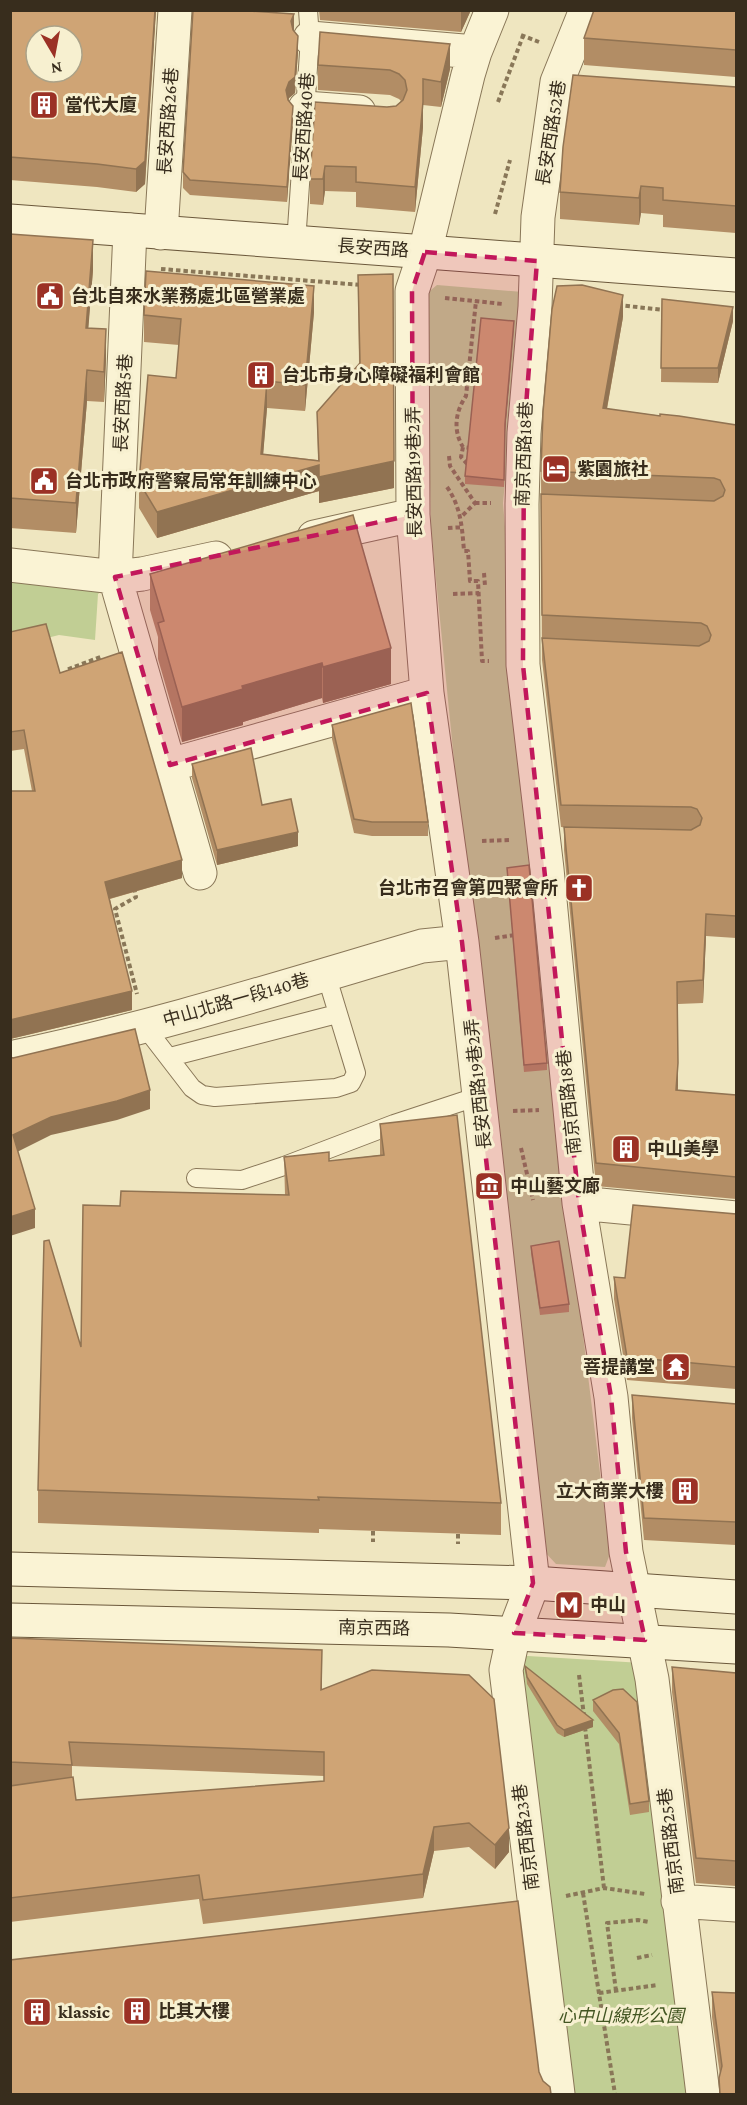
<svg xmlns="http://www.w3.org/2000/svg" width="747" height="2105" font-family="'Crimson Pro','Noto Sans TC',serif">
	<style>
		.green { fill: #c1ce94 }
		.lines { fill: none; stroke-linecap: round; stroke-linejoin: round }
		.lane-casing { stroke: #897758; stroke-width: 20 }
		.street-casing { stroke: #897758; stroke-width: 35 }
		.secondary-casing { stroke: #6b583b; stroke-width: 35 }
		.path { stroke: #897758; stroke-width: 4; stroke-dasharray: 4.5 3; stroke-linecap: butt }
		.lane { stroke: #faf3d4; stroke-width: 18 }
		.street { stroke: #faf3d4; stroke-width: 33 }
		.secondary { stroke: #faf3d4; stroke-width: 33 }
		.wall { fill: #b28d65; fill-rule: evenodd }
		.shaded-wall { fill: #917352 }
		.building { fill: #cfa475; stroke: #917352; stroke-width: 1.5; fill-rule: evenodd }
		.marked { fill: #c2185b; fill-opacity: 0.2; stroke: #c2185b; stroke-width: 4.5; stroke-dasharray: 12 8; stroke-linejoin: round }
		.labels { text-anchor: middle; stroke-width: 6; stroke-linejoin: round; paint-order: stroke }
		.poi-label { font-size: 18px; font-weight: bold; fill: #382d1d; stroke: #f7f0d0; text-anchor: start }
		.street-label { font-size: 18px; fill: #382d1d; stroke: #f7f0d0 }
		.park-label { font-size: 18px; font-style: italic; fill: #435622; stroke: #f7f0d0 }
	</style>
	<rect width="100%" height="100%" fill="#efe6c0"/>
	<path class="green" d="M 437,285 L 523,292 L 503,503 L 531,837 L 566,1197 L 610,1554 L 605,1567 L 556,1564 L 542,1549 L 498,1203 L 431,529 L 426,294 Z
		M 10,572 L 111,583 L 98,594 L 95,640 L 59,635 L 11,647 Z
		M 512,1655 L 642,1663 L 695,2094 L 565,2094 Z"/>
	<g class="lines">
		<g class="lane-casing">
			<path id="lane" d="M 296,243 L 310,38 L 308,10
				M 145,1027 L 192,1088 L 202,1095 L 215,1097 L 336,1088 L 351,1083 L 356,1073 L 326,974
				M 170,1057 L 337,1014
				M 196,1178 L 242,1180 L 284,1166 L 394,1124 L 479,1096"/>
		</g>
		<g class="street-casing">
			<path id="street" d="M 492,10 L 475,52 L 468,75 L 425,252 L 412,291 L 413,515 L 427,693 L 462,942 L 533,1583 L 514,1633 L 506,1670 L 558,2094
				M 586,10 L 557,82 L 538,217 L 535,307 L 524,433 L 522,504 L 523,665 L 547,869 L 579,1203 L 611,1397 L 626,1552 L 652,1679 L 703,2094
				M 310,38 L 475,52
				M 305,108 L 359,112
				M 130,230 L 115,577 L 200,873
				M 161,233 L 175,10
				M 314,537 L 413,515
				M 10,565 L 115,577 L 142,574 L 216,558
				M 170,765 L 427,693
				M 10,1058 C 150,1029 286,986 422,946 L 462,942
				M 579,1203 L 736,1218
				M 678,1901 L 736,1905"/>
		</g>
		<g class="secondary-casing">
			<path id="secondary" d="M 10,221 L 736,275
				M 10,1569 L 533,1583 L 736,1597
				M 10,1620 L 449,1630 L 736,1647"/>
		</g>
		<path class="path" d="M 521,35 L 539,42
			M 498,102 L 523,36
			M 495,214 L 510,160
			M 161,269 L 362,285
			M 445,298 L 503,304
			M 618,305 L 664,310
			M 463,447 L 461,457 L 470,467
			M 471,448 L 463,447 C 453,431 455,412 466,396 L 476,301
			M 449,456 L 450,466 L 475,503 L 461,517
			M 447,487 C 461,507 462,527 464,551 L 468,551 L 470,581 L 478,581 L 482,661 L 489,661
			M 475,503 L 491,503
			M 448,528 L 462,527
			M 484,573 L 485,586
			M 453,594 L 479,593
			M 68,675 L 66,670 L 103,656
			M 482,841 L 510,840
			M 134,888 L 136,897 L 115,909 L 137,994
			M 495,938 L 515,935
			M 513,1111 L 539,1110
			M 521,1148 L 533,1200
			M 373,1531 L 373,1542
			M 458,1534 L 458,1544
			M 579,1675 L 584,1716
			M 585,1727 L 604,1888
			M 583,1893 L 615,2094
			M 566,1896 L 604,1888 L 645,1894
			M 637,1958 L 652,1955
			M 616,1991 L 607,1923 L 638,1920 L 649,1922
			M 599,1993 L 658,1985"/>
		<use href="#lane" class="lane"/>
		<use href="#street" class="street"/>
		<use href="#secondary" class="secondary"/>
	</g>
	<path class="wall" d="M 10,10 L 156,10 L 145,184 L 136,192 L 97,187 L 10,180 Z
		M 319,10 L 471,10 L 461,32 L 320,20 Z
		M 736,10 L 736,77 L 584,65 L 584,38 Z
		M 294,30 L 298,52 L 295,93 L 289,98 L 288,101 L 293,122 L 287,202 L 190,195 L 183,188 L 183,172 Z
		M 318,65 L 450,69 L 441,107 L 423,105 L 423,127 L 415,212 L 356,207 L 356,192 L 325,191 L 323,205 L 310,204 L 310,179 L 387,107 L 396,106 L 401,101 L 399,99 L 390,95 L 318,90 Z
		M 735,87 L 736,87 L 736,233 L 663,227 L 663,215 L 641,213 L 639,225 L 560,219 L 560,192 Z
		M 10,234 L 93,270 L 88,328 L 106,359 L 104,402 L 87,401 L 76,533 L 10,528 Z
		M 358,275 L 394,488 L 319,503 L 319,491 L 157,538 L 139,508 L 139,482 L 176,378 L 179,345 L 144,342 L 144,315 L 314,312 L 305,411 L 267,408 L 263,454 L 318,460 L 317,412 L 359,364 Z
		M 662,299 L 733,321 L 718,383 L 661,382 Z
		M 623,317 L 607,409 L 736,425 L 736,938 L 706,936 L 703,1003 L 678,1004 L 678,1090 L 736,1095 L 736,1199 L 596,1186 L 564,850 L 564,827 L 691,830 L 561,827 L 542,660 L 541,471 Z
		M 514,328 L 505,431 L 504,487 L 465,484 L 465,476 Z
		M 150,574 L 391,684 L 323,703 L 322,698 L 243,722 L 243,725 L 182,742 L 158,659 L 158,637 L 150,610 Z
		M 10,632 L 60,673 L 182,878 L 110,899 L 132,1010 L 10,1039 L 10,791 L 32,791 L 24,749 L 10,751 Z
		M 332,725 L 428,822 L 428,836 L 372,836 L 354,833 L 332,739 Z
		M 192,764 L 262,805 L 298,846 L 217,865 L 192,778 Z
		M 507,868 L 547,1063 L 547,1070 L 524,1072 Z
		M 380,1124 L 501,1503 L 501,1535 L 319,1529 L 319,1533 L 38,1523 L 38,1490 L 81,1347 L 120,1206 L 285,1195 L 284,1157 L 329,1161 L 380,1155 Z
		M 736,1214 L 736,1389 L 627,1380 L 614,1299 L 614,1277 L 625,1278 Z
		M 531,1246 L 569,1304 L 569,1312 L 540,1315 L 531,1253 Z
		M 632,1395 L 736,1404 L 736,1545 L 644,1540 L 632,1418 Z
		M 10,1638 L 322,1674 L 322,1689 L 509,1852 L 495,1869 L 469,1847 L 434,1851 L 423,1898 L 203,1924 L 199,1899 L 10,1922 ZM 72,1766 L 324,1776 L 324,1781 L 76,1800 L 72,1777 Z
		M 525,1666 L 593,1727 L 564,1737 L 557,1733 L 527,1684 Z
		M 672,1667 L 736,1673 L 736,1886 L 696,1883 L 672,1692 Z
		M 623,1689 L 649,1801 L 649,1812 L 630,1815 L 619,1744 L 593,1711 L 593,1700 Z
		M 712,1992 L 736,2094 L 719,2094 L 720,2075 L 712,2017 Z"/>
	<path class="shaded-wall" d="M 155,10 L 156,10 L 145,184 L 136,192 L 136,169 Z
		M 461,10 L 471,10 L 461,32 Z
		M 294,14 L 294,30 L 291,37 L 291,21 Z
		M 298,36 L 298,52 L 295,93 L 289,98 L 286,106 L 286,90 Z
		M 450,44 L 450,69 L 441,107 L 441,82 Z
		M 423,102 L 423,127 L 415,212 L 415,187 Z
		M 293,106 L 293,122 L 287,202 L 287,187 Z
		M 325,166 L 325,191 L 323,205 L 323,179 Z
		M 641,186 L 641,213 L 639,225 L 639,198 Z
		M 93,240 L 93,270 L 86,358 L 86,328 Z
		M 314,286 L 314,312 L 305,411 L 305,385 Z
		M 623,295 L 623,317 L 603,430 L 603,408 Z
		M 733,307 L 733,321 L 718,383 L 718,368 Z
		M 514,321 L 505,431 L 504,487 L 505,424 Z
		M 106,329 L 106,359 L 104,402 L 104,372 Z
		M 87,370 L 87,401 L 76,533 L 76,503 Z
		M 267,381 L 267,408 L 261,481 L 261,454 Z
		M 394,461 L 394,488 L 319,503 L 319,477 Z
		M 319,465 L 319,491 L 157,538 L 157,512 Z
		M 391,648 L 391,684 L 323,703 L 323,667 Z
		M 322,663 L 322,698 L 243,722 L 243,725 L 182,742 L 182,707 L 242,686 Z
		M 298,832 L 298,846 L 217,865 L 217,850 Z
		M 182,860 L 182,878 L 105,900 L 105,882 Z
		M 706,914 L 706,936 L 703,1003 L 703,980 Z
		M 132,991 L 132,1010 L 10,1039 L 10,1020 Z
		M 678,1063 L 678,1085 L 676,1112 L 676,1090 Z
		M 150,1090 L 150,1109 L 117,1120 L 51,1135 L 13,1154 L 13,1135 L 51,1117 Z
		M 35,1209 L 35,1228 L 10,1236 L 10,1217 Z
		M 322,1650 L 322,1674 L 321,1713 L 321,1690 Z
		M 593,1720 L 593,1727 L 564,1737 L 564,1730 Z
		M 434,1827 L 434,1851 L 423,1898 L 423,1874 Z
		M 509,1828 L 509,1852 L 495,1869 L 495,1845 Z"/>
	<path class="building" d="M 10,10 L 155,10 L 145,161 L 136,169 L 97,164 L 10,157 ZM 36,36 L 72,36 L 72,72 L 36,72 Z
		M 193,10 L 234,10 L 294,14 L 291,21 L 293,30 L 298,36 L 295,77 L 289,82 L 286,90 L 288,100 L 293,106 L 287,187 L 190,180 L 183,172 Z
		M 594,10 L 736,10 L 736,50 L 584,38 Z
		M 320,32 L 450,44 L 441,82 L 423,79 L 423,102 L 415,187 L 356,182 L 356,167 L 325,166 L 323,179 L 310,179 L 315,102 L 387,107 L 396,106 L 403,100 L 407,90 L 405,80 L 399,74 L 390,70 L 318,65 Z
		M 573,75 L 736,87 L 736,206 L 663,200 L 663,188 L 641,186 L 639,198 L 560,192 L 563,147 Z
		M 10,234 L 93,240 L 86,328 L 106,329 L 104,372 L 87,370 L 76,503 L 10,498 Z
		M 146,271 L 314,286 L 305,385 L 267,381 L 261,454 L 319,461 L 317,412 L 360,363 L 358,275 L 393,274 L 394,461 L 319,477 L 319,465 L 157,512 L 139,482 L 148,375 L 176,378 L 181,319 L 144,315 Z
		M 582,285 L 623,295 L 603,408 L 660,416 L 660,414 L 679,416 L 736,425 L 736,916 L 706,914 L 703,980 L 677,982 L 678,1063 L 676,1090 L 736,1095 L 736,1177 L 596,1163 L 564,827 L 691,830 L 700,825 L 702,818 L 697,809 L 691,807 L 561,805 L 542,638 L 699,646 L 709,641 L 711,635 L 707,626 L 701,623 L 542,615 L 541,494 L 714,501 L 723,496 L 725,490 L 720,480 L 714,478 L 541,471 L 543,412 L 552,309 L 557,286 Z
		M 662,299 L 733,307 L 718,368 L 661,368 Z
		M 481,318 L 514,321 L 505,424 L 504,480 L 465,476 Z
		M 353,515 L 391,648 L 323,667 L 322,663 L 242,686 L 243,689 L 182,707 L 158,623 L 164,621 L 150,574 Z
		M 46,624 L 60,673 L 122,652 L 182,860 L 105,882 L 132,991 L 10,1020 L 10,791 L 35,791 L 24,730 L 10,732 L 10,632 Z
		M 411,703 L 428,822 L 372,822 L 354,819 L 332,725 Z
		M 251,748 L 262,805 L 291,799 L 298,832 L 217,850 L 192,764 Z
		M 529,865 L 547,1063 L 524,1065 L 507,868 Z
		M 135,1029 L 150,1090 L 117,1101 L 51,1117 L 13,1135 L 35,1209 L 10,1217 L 10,1057 L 13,1058 Z
		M 457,1115 L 501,1503 L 318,1497 L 319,1500 L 38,1490 L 44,1241 L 49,1240 L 81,1347 L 83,1205 L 120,1206 L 121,1191 L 289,1195 L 284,1157 L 329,1152 L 329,1161 L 384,1155 L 380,1124 Z
		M 633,1205 L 736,1214 L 736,1367 L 627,1357 L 614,1277 L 625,1278 Z
		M 559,1241 L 569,1304 L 540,1308 L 531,1246 Z
		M 632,1395 L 736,1404 L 736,1522 L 644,1518 Z
		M 10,1638 L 322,1650 L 321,1690 L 372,1670 L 469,1675 L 494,1699 L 509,1828 L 495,1845 L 469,1823 L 434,1827 L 423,1874 L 203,1900 L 199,1875 L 10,1898 L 10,1786 L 73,1777 L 76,1800 L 324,1781 L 324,1752 L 69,1742 L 72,1765 L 10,1762 Z
		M 525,1666 L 593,1720 L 564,1730 L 557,1725 L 527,1677 Z
		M 672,1667 L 736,1673 L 736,1861 L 696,1858 Z
		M 623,1689 L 637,1702 L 649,1801 L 630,1804 L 619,1733 L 593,1700 L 613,1690 Z
		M 518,1901 L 539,2072 L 543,2081 L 550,2087 L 551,2094 L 10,2094 L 10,1960 Z
		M 712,1992 L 736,1993 L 736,2094 L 720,2094 L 719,2078 L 722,2066 Z"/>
	<path class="marked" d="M 425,252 L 537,261 L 524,433 L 523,665 L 579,1203 L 611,1397 L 626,1552 L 645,1640 L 514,1633 L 533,1583 L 462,942 L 427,693 L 170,765 L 115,577 L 413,515 L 412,291 Z"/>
	<defs>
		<g id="building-square" transform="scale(1.5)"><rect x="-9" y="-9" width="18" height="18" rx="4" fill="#9b3125" stroke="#f7f0d0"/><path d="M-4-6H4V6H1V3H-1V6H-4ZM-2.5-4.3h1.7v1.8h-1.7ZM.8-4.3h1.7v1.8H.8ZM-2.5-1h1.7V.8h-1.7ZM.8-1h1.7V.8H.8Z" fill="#fff"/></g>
		<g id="civic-square" transform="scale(1.5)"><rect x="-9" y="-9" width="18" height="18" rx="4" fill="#9b3125" stroke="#f7f0d0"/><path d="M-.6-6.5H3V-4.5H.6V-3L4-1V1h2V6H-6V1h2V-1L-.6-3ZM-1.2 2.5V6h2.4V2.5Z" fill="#fff"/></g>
		<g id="hotel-square" transform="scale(1.5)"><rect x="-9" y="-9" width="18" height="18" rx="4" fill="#9b3125" stroke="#f7f0d0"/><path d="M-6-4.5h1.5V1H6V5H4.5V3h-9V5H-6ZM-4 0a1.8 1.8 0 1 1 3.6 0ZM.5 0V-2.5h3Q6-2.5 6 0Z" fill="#fff"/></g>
		<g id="church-square" transform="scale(1.5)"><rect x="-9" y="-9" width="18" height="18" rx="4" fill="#9b3125" stroke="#f7f0d0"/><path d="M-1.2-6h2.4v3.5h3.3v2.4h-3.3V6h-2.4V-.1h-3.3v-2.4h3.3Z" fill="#fff"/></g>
		<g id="museum-square" transform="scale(1.5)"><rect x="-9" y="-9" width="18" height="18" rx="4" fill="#9b3125" stroke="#f7f0d0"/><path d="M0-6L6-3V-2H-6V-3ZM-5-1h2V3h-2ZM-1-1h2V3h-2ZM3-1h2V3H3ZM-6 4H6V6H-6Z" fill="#fff"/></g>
		<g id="temple-square" transform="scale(1.5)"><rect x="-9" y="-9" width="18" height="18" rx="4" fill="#9b3125" stroke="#f7f0d0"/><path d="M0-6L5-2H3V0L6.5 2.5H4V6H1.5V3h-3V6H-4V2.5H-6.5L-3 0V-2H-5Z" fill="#fff"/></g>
		<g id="metro-square" transform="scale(1.5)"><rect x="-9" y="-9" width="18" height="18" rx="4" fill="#9b3125" stroke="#f7f0d0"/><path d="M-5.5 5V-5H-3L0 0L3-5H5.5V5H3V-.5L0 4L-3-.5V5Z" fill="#fff"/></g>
	</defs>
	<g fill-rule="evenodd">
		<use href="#building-square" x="44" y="105"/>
		<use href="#civic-square" x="50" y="296"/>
		<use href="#building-square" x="261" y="375"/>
		<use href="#hotel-square" x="556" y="469"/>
		<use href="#civic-square" x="44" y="481"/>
		<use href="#church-square" x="579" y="888"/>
		<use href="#building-square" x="626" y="1149"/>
		<use href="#museum-square" x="489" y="1186"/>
		<use href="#temple-square" x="676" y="1367"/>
		<use href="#building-square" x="685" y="1491"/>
		<use href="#metro-square" x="569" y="1605"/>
		<use href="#building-square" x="137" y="2011"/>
		<use href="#building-square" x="37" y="2012"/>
	</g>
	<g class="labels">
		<g class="poi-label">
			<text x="65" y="111">當代大廈</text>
			<text x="71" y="302">台北自來水業務處北區營業處</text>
			<text x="282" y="381">台北市身心障礙福利會館</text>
			<text x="577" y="475">紫園旅社</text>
			<text x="65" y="487">台北市政府警察局常年訓練中心</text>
			<text x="558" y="894" text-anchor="end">台北市召會第四聚會所</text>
			<text x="647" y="1155">中山美學</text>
			<text x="510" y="1192">中山藝文廊</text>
			<text x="655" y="1373" text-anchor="end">菩提講堂</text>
			<text x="664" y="1497" text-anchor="end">立大商業大樓</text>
			<text x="590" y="1611">中山</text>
			<text x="158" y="2017">比其大樓</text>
			<text x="58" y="2018">klassic</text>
		</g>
		<g class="street-label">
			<text transform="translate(168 121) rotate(-86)" y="6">長安西路26巷</text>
			<text transform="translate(304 127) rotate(-86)" y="6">長安西路40巷</text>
			<text transform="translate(551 133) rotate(-81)" y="6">長安西路52巷</text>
			<text transform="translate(373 248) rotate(4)" y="6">長安西路</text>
			<text transform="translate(123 403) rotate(-87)" y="6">長安西路5巷</text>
			<text transform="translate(524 454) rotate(-88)" y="6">南京西路18巷</text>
			<text transform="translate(414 472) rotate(-91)" y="6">長安西路19巷2弄</text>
			<text transform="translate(236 1000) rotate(-16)" y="6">中山北路一段140巷</text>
			<text transform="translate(478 1084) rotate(-96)" y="6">長安西路19巷2弄</text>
			<text transform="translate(569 1102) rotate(-96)" y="6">南京西路18巷</text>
			<text transform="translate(374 1628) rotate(1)" y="6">南京西路</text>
			<text transform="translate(526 1837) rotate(-97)" y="6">南京西路23巷</text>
			<text transform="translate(671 1841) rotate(-97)" y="6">南京西路25巷</text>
		</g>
		<g class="park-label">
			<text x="621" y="2022">心中山線形公園</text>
		</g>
	</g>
	<rect width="747" height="2105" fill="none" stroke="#382d1d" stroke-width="24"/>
	<g transform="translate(54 54) rotate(170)"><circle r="28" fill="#f7f0d0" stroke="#aba288" stroke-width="1.5"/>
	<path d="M0-4.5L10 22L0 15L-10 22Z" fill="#9b3125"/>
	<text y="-9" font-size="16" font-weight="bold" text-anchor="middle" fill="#382d1d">N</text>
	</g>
</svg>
